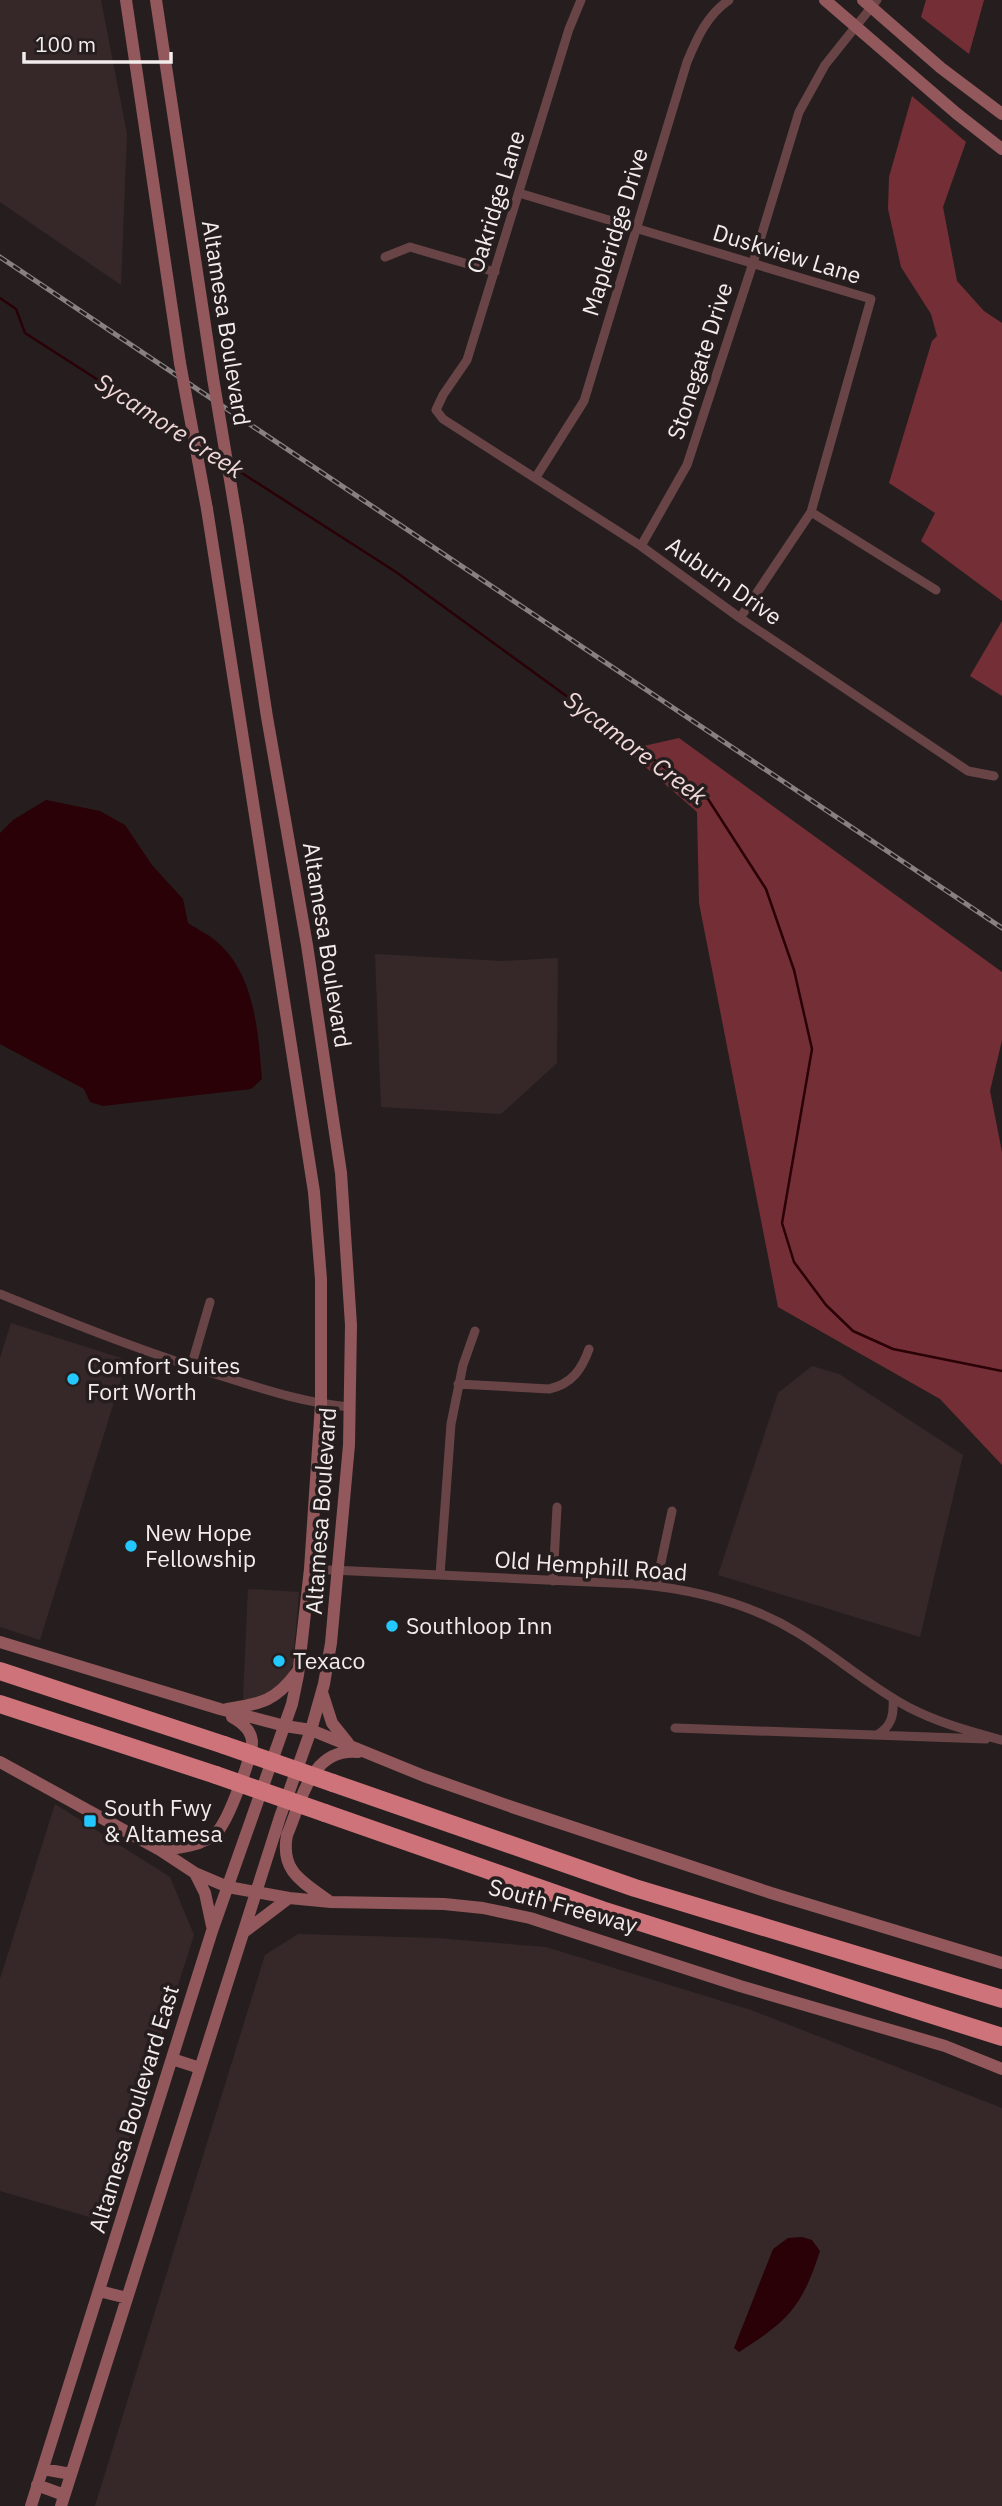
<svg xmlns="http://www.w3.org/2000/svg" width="1002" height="2506" font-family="'IBM Plex Sans',sans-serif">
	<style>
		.built { fill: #362828 }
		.green { fill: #742f36 }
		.water { fill: #290107 }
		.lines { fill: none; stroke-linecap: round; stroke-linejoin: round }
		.stream { stroke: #290107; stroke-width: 2.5 }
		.street { stroke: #694446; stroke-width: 9 }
		.secondary { stroke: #92585b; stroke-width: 12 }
		.highway { stroke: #ce7379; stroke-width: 18 }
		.rail-casing { stroke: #888181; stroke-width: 5 }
		.rail { stroke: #261e1e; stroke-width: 2.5; stroke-dasharray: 8; stroke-linecap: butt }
		.secondary-bridge { stroke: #92585b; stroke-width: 12 }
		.highway-bridge { stroke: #ce7379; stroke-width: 18 }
		.poi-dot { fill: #23c9fe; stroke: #261e1e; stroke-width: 2.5 }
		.labels { text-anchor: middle; stroke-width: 7; stroke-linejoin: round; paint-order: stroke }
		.street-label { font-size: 23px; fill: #f2ecec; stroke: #261e1e }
		.poi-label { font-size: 23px; fill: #f2ecec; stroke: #261e1e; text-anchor: start }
		.water-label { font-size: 24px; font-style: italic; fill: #f1d8d8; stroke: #261e1e }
	</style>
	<rect width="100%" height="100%" fill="#261e1e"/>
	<path class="built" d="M 0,0 L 101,0 L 127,134 L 121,285 L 0,202 Z
		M 375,954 L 502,961 L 558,958 L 557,1063 L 501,1114 L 381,1107 Z
		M 11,1323 L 127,1360 L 40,1640 L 0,1627 L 0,1358 Z
		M 812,1366 L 839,1374 L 963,1455 L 920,1637 L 718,1575 L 778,1393 Z
		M 248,1589 L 299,1592 L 293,1664 L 285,1681 L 258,1700 L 243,1699 Z
		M 55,1804 L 170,1877 L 194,1935 L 103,2221 L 0,2191 L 0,1979 Z
		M 298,1934 L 436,1938 L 546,1947 L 751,2010 L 1002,2108 L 1002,2506 L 95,2506 L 265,1955 Z"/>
	<path class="green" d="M 926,0 L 984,0 L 969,54 L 921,17 Z
		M 912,96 L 966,142 L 943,207 L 957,281 L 984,311 L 1002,323 L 1002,601 L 921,541 L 935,513 L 889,483 L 932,341 L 937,336 L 931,314 L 901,267 L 888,209 L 889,177 Z
		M 1002,621 L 1002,696 L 970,676 Z
		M 679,738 L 1002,972 L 1002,1040 L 990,1091 L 1002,1152 L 1002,1465 L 940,1399 L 778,1307 L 699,903 L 697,812 L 626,750 Z"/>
	<path class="water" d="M 46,800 L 100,811 L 125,825 L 152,865 L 183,899 L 188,923 C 197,929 208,934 216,941 C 255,974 258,1031 262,1079 L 251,1089 L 103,1106 L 90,1102 L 84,1089 L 0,1044 L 0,833 L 13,820 Z
		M 802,2237 L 812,2240 L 820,2251 C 802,2307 788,2321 739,2352 L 734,2348 L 773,2249 L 788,2238 Z"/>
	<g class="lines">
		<path class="stream" d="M 0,298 L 16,309 L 25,333 L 190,439
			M 201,447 L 222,460
			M 234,468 L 396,572 L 708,799 L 766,889 L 794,970 L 812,1049 L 782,1223 L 794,1262 L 826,1305 L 853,1331 L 893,1349 L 1002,1371"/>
		<path class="street" d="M 581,0 L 569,29 L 467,360 L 443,395 L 436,410 L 443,419 L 641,546 L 740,618 L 968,771 L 994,776
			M 519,193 L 871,299 L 811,512 L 740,618
			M 385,257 L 410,247 L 495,272
			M 536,477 L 584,401 L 687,62 C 697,38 707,15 729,0
			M 811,512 L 936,590
			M 641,546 L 687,465 L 753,263 L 799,112 L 825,65 L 877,0
			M 0,1294 C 76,1325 152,1355 231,1379 C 272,1392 307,1403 350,1407
			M 191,1367 L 210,1302
			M 458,1384 L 549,1389 C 572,1384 582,1369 589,1349
			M 310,1569 L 635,1584 C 693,1589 748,1602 798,1633 C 836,1656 870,1687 910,1708 C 939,1723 970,1731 1001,1740
			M 440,1575 L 451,1424 L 463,1365 L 475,1331
			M 553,1581 L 557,1507
			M 656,1586 L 672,1511
			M 675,1728 L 986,1739
			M 877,1735 C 892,1726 894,1715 893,1698"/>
		<path class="secondary" d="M 126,0 L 180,363
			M 156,0 L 213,378
			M 825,0 L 956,113 L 1002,149
			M 863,0 L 941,68 L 1002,114
			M 0,1642 L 220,1709 L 285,1726 L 311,1730 L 424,1776 L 515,1808 L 771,1893 L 1002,1963
			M 323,1695 L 332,1723 L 348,1743
			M 227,1709 C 261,1704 276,1701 297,1672
			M 0,1762 L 160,1850 L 195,1873 L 228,1887 L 289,1898 L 331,1902 L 444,1904 L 483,1908 L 530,1918 L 740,1986 L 945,2046 L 1002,2069
			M 161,1850 C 180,1848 202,1846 217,1832 C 228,1821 253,1755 252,1741 C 251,1729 241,1722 232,1717
			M 195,1873 L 205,1893 L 212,1926
			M 329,1901 C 303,1882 280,1872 287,1835 C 302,1800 311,1747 358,1752
			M 244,1932 L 289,1898
			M 172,2059 L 200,2068
			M 99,2291 L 127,2298
			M 43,2469 L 71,2474
			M 37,2485 L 64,2495
			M 31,2506 L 212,1931 L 292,1704 L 298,1675 L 310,1569 L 321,1404 L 321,1279 L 314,1192 L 207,509
			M 61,2506 L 280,1817 L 311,1730 L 324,1684 L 331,1643 L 349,1445 L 351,1325 L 341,1173 L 307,945 L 267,717 L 238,528"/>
		<path class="highway" d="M 0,1671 L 224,1745
			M 0,1704 L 216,1775
			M 333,1783 L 635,1888 L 1002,1999
			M 325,1813 L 602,1910 L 1002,2037"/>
		<g class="rail-casing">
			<path id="rail" d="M 0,257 L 1002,928"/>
		</g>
		<use href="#rail" class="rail"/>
		<path class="secondary-bridge" d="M 180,363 L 207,509
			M 213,378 L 238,528"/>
		<path class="highway-bridge" d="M 224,1745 L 333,1783
			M 216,1775 L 325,1813"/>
	</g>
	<g class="poi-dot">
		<circle cx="73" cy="1379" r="7"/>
		<circle cx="131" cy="1546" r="7"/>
		<circle cx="392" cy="1626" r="7"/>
		<circle cx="279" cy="1661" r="7"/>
		<rect x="83" y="1814" width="14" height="14" rx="3.5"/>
	</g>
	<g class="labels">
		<g class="street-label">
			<text transform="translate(496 202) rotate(-73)" y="8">Oakridge Lane</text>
			<text transform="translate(615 232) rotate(-73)" y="8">Mapleridge Drive</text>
			<text transform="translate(787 254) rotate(17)" y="8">Duskview Lane</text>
			<text transform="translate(226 323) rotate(81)" y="8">Altamesa Boulevard</text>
			<text transform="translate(700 361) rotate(-72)" y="8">Stonegate Drive</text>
			<text transform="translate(724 581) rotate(35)" y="8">Auburn Drive</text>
			<text transform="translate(327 945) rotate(81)" y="8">Altamesa Boulevard</text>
			<text transform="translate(321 1511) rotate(-86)" y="8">Altamesa Boulevard</text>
			<text transform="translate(591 1566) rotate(4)" y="8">Old Hemphill Road</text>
			<text transform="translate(563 1906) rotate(15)" y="8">South Freeway</text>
			<text transform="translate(134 2109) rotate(-73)" y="8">Altamesa Boulevard East</text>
		</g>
		<g class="poi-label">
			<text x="87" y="1374">Comfort Suites<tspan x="87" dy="26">Fort Worth</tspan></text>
			<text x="145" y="1541">New Hope<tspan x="145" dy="26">Fellowship</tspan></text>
			<text x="406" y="1634">Southloop Inn</text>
			<text x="293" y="1669">Texaco</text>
			<text x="104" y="1816">South Fwy<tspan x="104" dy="26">&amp; Altamesa</tspan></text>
		</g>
		<g class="water-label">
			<text transform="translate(169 426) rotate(33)" y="8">Sycamore Creek</text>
			<text transform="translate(635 748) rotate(37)" y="8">Sycamore Creek</text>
		</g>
	</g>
	<path d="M24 52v10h147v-10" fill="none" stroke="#f2ecec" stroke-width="3.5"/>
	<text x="35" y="52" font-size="21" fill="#f2ecec" stroke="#261e1e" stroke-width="5" paint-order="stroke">100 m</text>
</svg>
